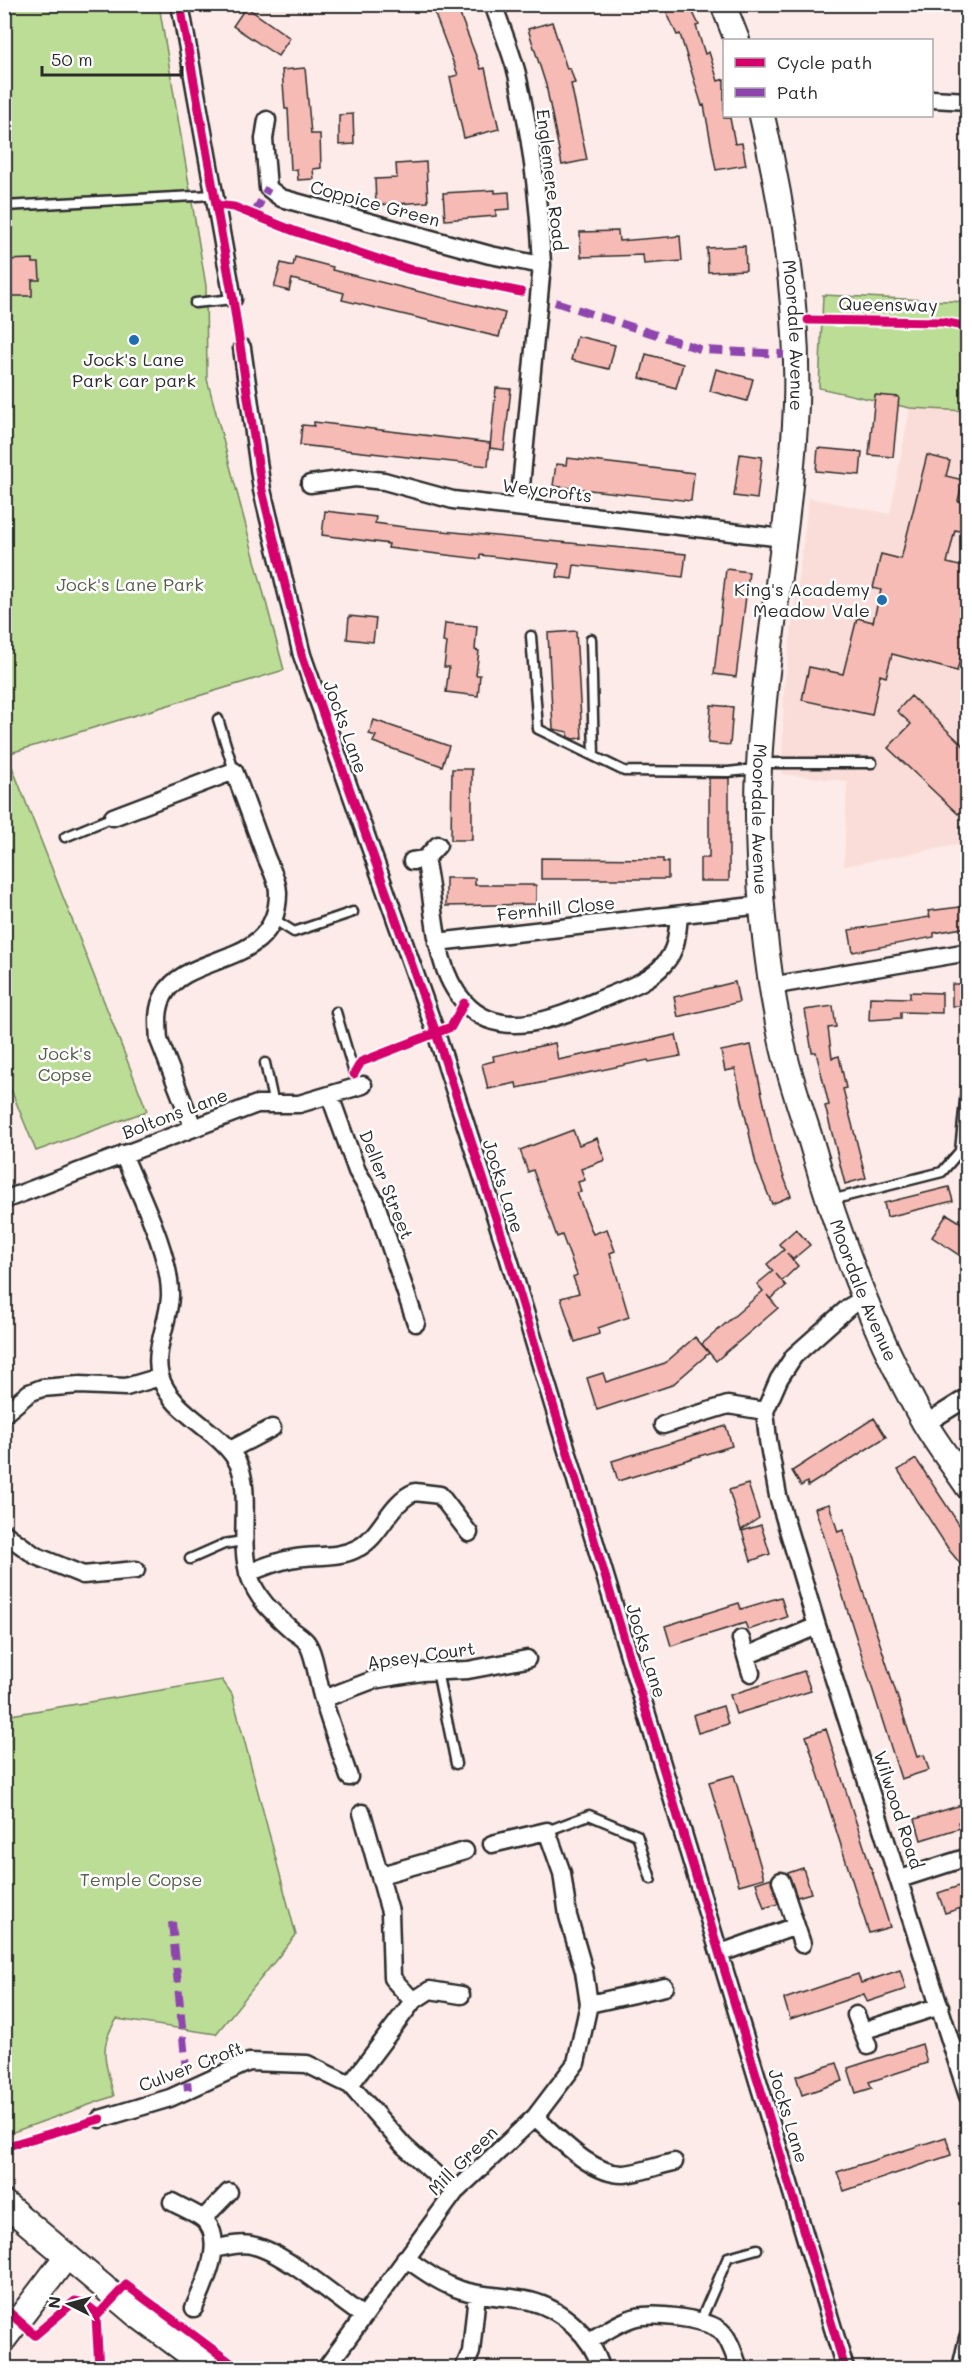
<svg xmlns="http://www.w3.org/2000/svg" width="972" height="2373" font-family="Mali,sans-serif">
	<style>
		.built { fill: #faddd8 }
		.green { fill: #bcdd96; stroke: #748460; stroke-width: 1.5 }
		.building { fill: #f6bbb4; stroke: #2b2b2b; stroke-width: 1.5 }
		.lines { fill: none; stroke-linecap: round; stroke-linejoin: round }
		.lane-casing { stroke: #2b2b2b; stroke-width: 13 }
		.street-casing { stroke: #2b2b2b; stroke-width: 21 }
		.secondary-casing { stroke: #2b2b2b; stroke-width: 28 }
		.lane { stroke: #fff; stroke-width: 8 }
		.street { stroke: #fff; stroke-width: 16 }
		.secondary { stroke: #fff; stroke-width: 24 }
		.quiet { stroke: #8e44ad; stroke-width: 8; stroke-dasharray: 15 8; stroke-linecap: butt }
		.cycleway-casing { stroke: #fff; stroke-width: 13 }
		.cycleway { stroke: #d6006c; stroke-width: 9 }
		.poi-dot { fill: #1f6fb2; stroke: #fff; stroke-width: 2 }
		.labels { text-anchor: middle; stroke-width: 5; stroke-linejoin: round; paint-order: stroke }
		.street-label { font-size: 18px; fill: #2b2b2b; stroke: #fff }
		.poi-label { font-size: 18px; fill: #2b2b2b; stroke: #fff }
		.park-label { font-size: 18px; fill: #56604b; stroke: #fff }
	</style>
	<rect width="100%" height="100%" fill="#fcebe8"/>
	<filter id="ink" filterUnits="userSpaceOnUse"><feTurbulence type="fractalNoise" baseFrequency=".0167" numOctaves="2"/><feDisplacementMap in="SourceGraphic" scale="12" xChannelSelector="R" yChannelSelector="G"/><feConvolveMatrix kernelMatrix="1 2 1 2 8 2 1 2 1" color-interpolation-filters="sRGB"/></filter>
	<g filter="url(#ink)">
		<path class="built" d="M 910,408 L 967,411 L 967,843 L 844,866 L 847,781 L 782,774 L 784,687 L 809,498 L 890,514 Z"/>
		<path class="green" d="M 5,5 L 159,5 L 206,286 L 207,379 L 284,670 L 7,754 L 147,1111 L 36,1151 L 5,1075 Z
			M 925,5 L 967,5 L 967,12 L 926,12 Z
			M 823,295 L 967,302 L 967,411 L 910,408 L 819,388 Z
			M 222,1680 L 232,1694 L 296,1935 L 216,2034 L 117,2019 C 97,2047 106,2065 114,2096 L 5,2135 L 5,1716 Z"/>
		<path class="building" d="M 431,4 L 456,4 L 481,69 L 485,68 L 499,129 L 464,138 L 450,77 L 458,75 Z
			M 663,4 L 689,4 L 699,25 L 696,26 L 705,54 L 709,52 L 718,81 L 724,79 L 724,118 L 730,118 L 735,144 L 742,143 L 746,165 L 716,170 L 704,105 L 702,106 L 680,34 L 677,35 Z
			M 246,7 L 290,38 L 278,56 L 233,26 Z
			M 552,22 L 567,69 L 570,68 L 575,83 L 571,84 L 587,160 L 562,165 L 546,85 L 528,29 Z
			M 305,68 L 311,134 L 320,134 L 321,168 L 313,169 L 314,179 L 298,180 L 297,169 L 291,170 L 288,109 L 285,109 L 282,70 Z
			M 353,114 L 354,144 L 339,145 L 339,115 Z
			M 426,162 L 428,202 L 376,205 L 375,179 L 397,178 L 396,164 Z
			M 495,190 L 495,193 L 509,192 L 510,209 L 496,210 L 496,216 L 445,220 L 443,193 Z
			M 618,231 L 619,241 L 680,236 L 682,261 L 644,264 L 643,255 L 581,257 L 580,232 Z
			M 745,246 L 746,270 L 708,272 L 707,248 Z
			M 295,257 L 333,267 L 332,270 L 505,313 L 499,337 L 342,300 L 344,293 L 292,279 L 289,291 L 274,287 L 281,263 L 293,266 Z
			M 33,259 L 33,263 L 39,263 L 40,280 L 32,280 L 32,296 L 4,296 L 4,260 Z
			M 577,336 L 615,345 L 609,369 L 571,360 Z
			M 646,354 L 683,364 L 676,388 L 640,378 Z
			M 716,369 L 753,379 L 747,401 L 710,391 Z
			M 496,388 L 511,389 L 504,450 L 490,448 Z
			M 875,395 L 899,397 L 893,457 L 869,455 Z
			M 314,422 L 490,443 L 488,466 L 300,445 L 302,425 L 314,426 Z
			M 818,448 L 862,452 L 860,475 L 816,471 Z
			M 740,454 L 762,457 L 757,499 L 734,496 Z
			M 927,455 L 950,461 L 946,476 L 963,480 L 958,501 L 968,503 L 968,533 L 955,530 L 947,563 L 968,568 L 968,629 L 957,671 L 892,654 L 886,677 L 880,675 L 872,715 L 802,700 L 809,667 L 843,674 L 857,618 L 873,622 L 881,590 L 873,588 L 881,554 L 901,559 Z
			M 567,458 L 694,473 L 691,501 L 553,486 L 556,464 L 566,465 Z
			M 325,511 L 376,517 L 375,523 L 411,528 L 686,554 L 683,577 L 574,565 L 572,579 L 557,577 L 559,564 L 480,555 L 480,559 L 388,548 L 389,544 L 322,535 Z
			M 726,569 L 749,572 L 736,677 L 714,674 Z
			M 349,616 L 376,619 L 373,642 L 347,639 Z
			M 445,623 L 477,626 L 475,650 L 479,651 L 476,675 L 480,675 L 478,696 L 446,692 L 449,667 L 444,667 L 447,643 L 443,642 Z
			M 576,631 L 582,738 L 573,739 L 568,737 L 568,732 L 553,729 L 548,633 Z
			M 911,696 L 968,750 L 968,804 L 958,814 L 888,748 L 911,724 L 897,711 Z
			M 711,705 L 733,707 L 730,745 L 708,743 Z
			M 374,720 L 449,746 L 442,766 L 373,742 L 376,736 L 369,734 Z
			M 452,769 L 472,769 L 472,840 L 451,840 Z
			M 709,778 L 729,778 L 729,881 L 700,881 L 700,858 L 709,858 Z
			M 541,858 L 663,859 L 663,862 L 668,862 L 668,879 L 541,879 Z
			M 446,878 L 475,878 L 475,885 L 536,885 L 536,904 L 446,906 Z
			M 968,906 L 968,927 L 934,933 L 934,937 L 853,952 L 849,930 L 930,917 L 928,911 Z
			M 735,982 L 739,1002 L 678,1017 L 674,997 Z
			M 952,984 L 968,984 L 968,1006 L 952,1006 Z
			M 910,992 L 942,993 L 942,1013 L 901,1012 L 901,1018 L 869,1020 L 870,997 L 910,998 Z
			M 833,1006 L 836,1027 L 828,1028 L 832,1058 L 839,1056 L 846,1088 L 843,1089 L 866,1178 L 845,1184 L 825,1106 L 829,1105 L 816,1052 L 812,1052 L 805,1010 Z
			M 676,1035 L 681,1056 L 649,1062 L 648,1060 L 517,1088 L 516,1083 L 488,1089 L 482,1064 L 494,1061 L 493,1056 L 555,1043 L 558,1060 Z
			M 751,1045 L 775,1153 L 791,1196 L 772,1204 L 756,1164 L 735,1069 L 725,1071 L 721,1051 Z
			M 573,1130 L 579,1145 L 597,1138 L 605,1160 L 581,1169 L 585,1180 L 578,1182 L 581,1192 L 577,1193 L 593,1234 L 607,1229 L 615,1251 L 610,1253 L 629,1317 L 598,1328 L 599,1334 L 575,1342 L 561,1298 L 579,1293 L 573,1277 L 577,1275 L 562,1235 L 557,1237 L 533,1170 L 528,1172 L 520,1150 Z
			M 949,1187 L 953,1201 L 887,1217 L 884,1203 Z
			M 947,1214 L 968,1227 L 968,1261 L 932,1237 Z
			M 796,1229 L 810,1245 L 792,1260 L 787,1253 L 798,1266 L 782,1281 L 776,1274 L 786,1286 L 770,1299 L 767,1295 L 778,1308 L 716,1361 L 702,1344 L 763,1291 L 757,1284 L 773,1271 L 767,1264 L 784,1250 L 779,1244 Z
			M 695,1337 L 709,1353 L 672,1385 L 597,1410 L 587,1378 L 603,1373 L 606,1382 L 665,1363 Z
			M 874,1418 L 886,1437 L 808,1486 L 807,1482 L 801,1486 L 792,1471 Z
			M 726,1426 L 732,1446 L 618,1481 L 612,1461 Z
			M 916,1459 L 968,1538 L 968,1573 L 949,1550 L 898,1470 Z
			M 748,1484 L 759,1518 L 741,1530 L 729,1490 Z
			M 829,1504 L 838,1532 L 843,1530 L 917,1757 L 924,1755 L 929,1770 L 901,1779 L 815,1508 Z
			M 761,1525 L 770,1554 L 751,1561 L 742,1531 Z
			M 781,1597 L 787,1617 L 748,1630 L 745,1623 L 671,1646 L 665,1626 L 739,1603 L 741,1609 Z
			M 804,1671 L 811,1691 L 736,1714 L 730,1695 Z
			M 723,1706 L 728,1724 L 698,1733 L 693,1715 Z
			M 826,1729 L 890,1927 L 869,1933 L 806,1736 Z
			M 734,1775 L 764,1878 L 739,1885 L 709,1782 Z
			M 968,1803 L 968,1820 L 958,1822 L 960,1828 L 921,1840 L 915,1819 Z
			M 803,1868 L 811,1893 L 797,1897 L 788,1873 Z
			M 771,1878 L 778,1904 L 764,1908 L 756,1883 Z
			M 968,1883 L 968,1906 L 945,1913 L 938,1893 Z
			M 900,1970 L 906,1989 L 867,2002 L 864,1994 L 790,2019 L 784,1999 L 858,1974 L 861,1983 Z
			M 922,2044 L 927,2063 L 869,2082 L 872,2088 L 856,2093 L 848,2068 Z
			M 837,2063 L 843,2081 L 802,2095 L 796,2076 Z
			M 946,2137 L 951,2155 L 844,2191 L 837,2172 Z"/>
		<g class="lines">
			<g class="lane-casing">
				<path id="lane" d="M 4,206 L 214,195
					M 195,303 L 233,299
					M 531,636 L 538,729 L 624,771 L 728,772 L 755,769
					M 591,639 L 594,756
					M 218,719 L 234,771
					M 763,763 L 872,763
					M 65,837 L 113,817
					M 275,920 L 294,932 L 353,912
					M 336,1012 L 358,1087
					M 265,1063 L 274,1105
					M 831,1200 L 942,1172 L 960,1151 L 967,1081
					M 190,1559 L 224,1544 L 243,1541
					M 437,1671 L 456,1764
					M 547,1831 L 589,1815 L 637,1835 L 651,1879
					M 700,2322 L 728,2257 L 757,2249"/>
			</g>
			<g class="street-casing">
				<path id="street" d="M 180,4 L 233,299
					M 493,4 C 501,27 511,51 517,74 C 531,136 539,201 542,265 L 519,507
					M 932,99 L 968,101
					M 267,120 L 264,139 L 268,188 L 281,198 L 490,255 L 542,265
					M 242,348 L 262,490 L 302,655 L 436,1033 L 505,1246 L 845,2368
					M 310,484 L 355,478 L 384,481 L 453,500 L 783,538
					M 113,817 L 234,771 C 245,799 255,828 266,857 C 270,867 278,881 278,892 C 279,969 187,951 164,995 C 156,1009 158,1025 159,1040 L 193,1127
					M 425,859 C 436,904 431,967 465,1003 C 503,1045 565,1014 606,997 C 628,988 650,981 665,963 C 677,949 677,934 679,916
					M 412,861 L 425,859 L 438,845
					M 437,942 L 762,905
					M 771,986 L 968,952
					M 330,1096 L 357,1171 L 375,1201 L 416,1323
					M 123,1154 C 139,1193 171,1255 170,1296 C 169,1322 153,1349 160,1376 C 171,1414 220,1429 238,1463 C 252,1490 238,1542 249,1575 C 257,1600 274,1614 293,1631 C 297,1634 304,1638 307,1643 C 315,1654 318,1685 323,1699 C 331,1725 340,1751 349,1777
					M 4,1200 L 257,1104 L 299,1104 L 363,1085
					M 863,1299 L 849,1307 L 794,1356 L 779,1379 L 765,1411 L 768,1440 L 778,1496 L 817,1626 L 968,2096
					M 4,1414 L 29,1393 L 42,1388 L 79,1385 L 126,1387 L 160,1377
					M 925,1424 L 968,1397
					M 663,1425 L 728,1405 L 765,1411
					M 230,1450 L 272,1428
					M 4,1533 L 36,1556 L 83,1575 L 136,1570
					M 248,1573 C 263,1567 280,1560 296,1558 C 316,1555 338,1558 356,1549 C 381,1538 389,1502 415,1492 L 440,1495 L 469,1533
					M 741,1639 L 751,1673
					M 746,1656 L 817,1626
					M 323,1699 L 373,1680 L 422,1672 L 468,1670 L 527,1659
					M 362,1813 L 390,1912 L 392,1978 L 413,2001
					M 381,1875 L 465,1851
					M 900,1879 L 968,1857
					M 781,1881 L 802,1944
					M 721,1953 L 796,1926
					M 589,2004 L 665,1987
					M 856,2015 L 868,2046
					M 862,2031 L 940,2006
					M 350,2085 L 413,2001 L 430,1990 L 461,1995
					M 535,2117 C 559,2138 591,2175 624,2174 C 640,2173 659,2165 674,2162
					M 100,2119 L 170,2098 L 249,2062 L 307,2064 L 350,2085 L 404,2146 L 455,2192
					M 172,2202 C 181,2207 193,2212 202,2218 C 228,2238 204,2285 194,2308
					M 203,2219 L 229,2192
					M 214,2249 C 227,2246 242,2242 255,2246 C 286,2254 335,2297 363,2316
					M 405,2258 C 423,2270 439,2283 461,2290 C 483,2297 507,2296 530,2301 C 562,2309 592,2336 601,2368
					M 589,2341 C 604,2333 626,2317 643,2316 C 661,2314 708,2319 721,2331 C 730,2339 735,2357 739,2368
					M 326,2368 L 455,2192 L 535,2117 L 576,2063 L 589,2004 L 584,1971 L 568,1916 L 562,1873 L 547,1831 L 492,1844
					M 464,2368 L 471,2352 L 477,2294
					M 961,2368 L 968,2338"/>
			</g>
			<g class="secondary-casing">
				<g id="secondary">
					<path d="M 723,4 L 737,40"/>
					<path id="s1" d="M 762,116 C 784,210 799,307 796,405 C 791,526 765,645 759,766 C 755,859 763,952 782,1043 C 789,1075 800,1107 810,1138 C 838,1237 873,1332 924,1422 C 937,1444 953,1465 968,1487"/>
					<path d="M 4,2203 L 137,2315 L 208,2368"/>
					<path d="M 4,2339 L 67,2256"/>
				</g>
			</g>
			<use href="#lane" class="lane"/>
			<use href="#street" class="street"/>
			<use href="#secondary" class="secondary"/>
			<path class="quiet" d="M 254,214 L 268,188
				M 555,302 L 703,350 L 784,354
				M 172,1922 L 188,2090"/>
			<g class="cycleway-casing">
				<path id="cycleway" d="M 180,4 L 233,299 L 262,490 L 302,655 L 436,1033 L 505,1246 L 845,2368
					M 216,205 L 234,207 L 294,231 L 408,269 L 521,292
					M 808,320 L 943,322 L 968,327
					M 354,1074 L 361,1062 L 451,1027 L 464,1003
					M 4,2147 L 100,2119
					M 4,2308 L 35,2335 L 75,2301 L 84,2303 L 98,2314
					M 99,2368 L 96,2317 L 126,2285 L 238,2368"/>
			</g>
			<use href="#cycleway" class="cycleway"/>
		</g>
	</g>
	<g class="poi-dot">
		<circle cx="134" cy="340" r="6"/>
		<circle cx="882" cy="600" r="6"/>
	</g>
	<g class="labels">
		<g class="street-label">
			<text transform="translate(551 180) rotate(83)" y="6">Englemere Road</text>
			<text transform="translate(375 204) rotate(15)" y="6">Coppice Green</text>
			<text transform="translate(888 305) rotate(1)" y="6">Queensway</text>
			<text dy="6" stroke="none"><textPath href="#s1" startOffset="222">Moordale Avenue</textPath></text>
			<text transform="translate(547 491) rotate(7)" y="6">Weycrofts</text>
			<text transform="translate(345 727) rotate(70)" y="6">Jocks Lane</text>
			<text dy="6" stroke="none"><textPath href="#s1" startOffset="708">Moordale Avenue</textPath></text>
			<text transform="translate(556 909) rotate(-6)" y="6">Fernhill Close</text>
			<text transform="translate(175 1114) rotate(-21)" y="6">Boltons Lane</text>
			<text transform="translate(386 1185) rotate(68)" y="6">Deller Street</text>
			<text transform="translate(503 1186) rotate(72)" y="6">Jocks Lane</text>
			<text dy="6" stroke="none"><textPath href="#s1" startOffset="1194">Moordale Avenue</textPath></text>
			<text transform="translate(646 1651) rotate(73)" y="6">Jocks Lane</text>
			<text transform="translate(421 1656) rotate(-8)" y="6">Apsey Court</text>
			<text transform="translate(898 1810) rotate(72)" y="6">Wilwood Road</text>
			<text transform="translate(191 2067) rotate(-21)" y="6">Culver Croft</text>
			<text transform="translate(788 2116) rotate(73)" y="6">Jocks Lane</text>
			<text transform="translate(463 2161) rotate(-45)" y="6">Mill Green</text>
		</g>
		<g class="poi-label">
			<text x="134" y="366">Jock's Lane<tspan x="134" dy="21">Park car park</tspan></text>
			<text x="870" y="596" text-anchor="end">King's Academy<tspan x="870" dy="21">Meadow Vale</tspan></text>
		</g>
		<g class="park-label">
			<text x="130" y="591">Jock's Lane Park</text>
			<text x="65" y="1060">Jock's<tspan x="65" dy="21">Copse</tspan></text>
			<text x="141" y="1886">Temple Copse</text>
		</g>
	</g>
	<rect width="972" height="2373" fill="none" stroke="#fff" stroke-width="24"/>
	<rect x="12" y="12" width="948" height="2349" fill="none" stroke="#2b2b2b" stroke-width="2" filter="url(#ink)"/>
	<rect x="723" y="39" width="210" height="78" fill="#ffffff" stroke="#aaaaaa" stroke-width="1.5"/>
	<rect x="735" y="58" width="30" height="9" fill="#d6006c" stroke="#aaaaaa" stroke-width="1.5"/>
	<text x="777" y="69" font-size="18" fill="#2b2b2b">Cycle path</text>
	<rect x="735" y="88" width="30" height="9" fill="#8e44ad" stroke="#aaaaaa" stroke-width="1.5"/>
	<text x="777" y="99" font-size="18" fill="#2b2b2b">Path</text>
	<g transform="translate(69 2304) rotate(276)" stroke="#ffffff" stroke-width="4.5" paint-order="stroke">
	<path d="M0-4.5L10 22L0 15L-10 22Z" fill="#2b2b2b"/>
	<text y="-9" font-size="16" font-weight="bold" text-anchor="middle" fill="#2b2b2b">N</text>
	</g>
	<path d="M42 66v9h140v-9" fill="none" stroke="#2b2b2b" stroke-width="3"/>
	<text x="51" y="66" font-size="18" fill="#2b2b2b" stroke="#ffffff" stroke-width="4.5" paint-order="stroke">50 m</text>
</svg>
